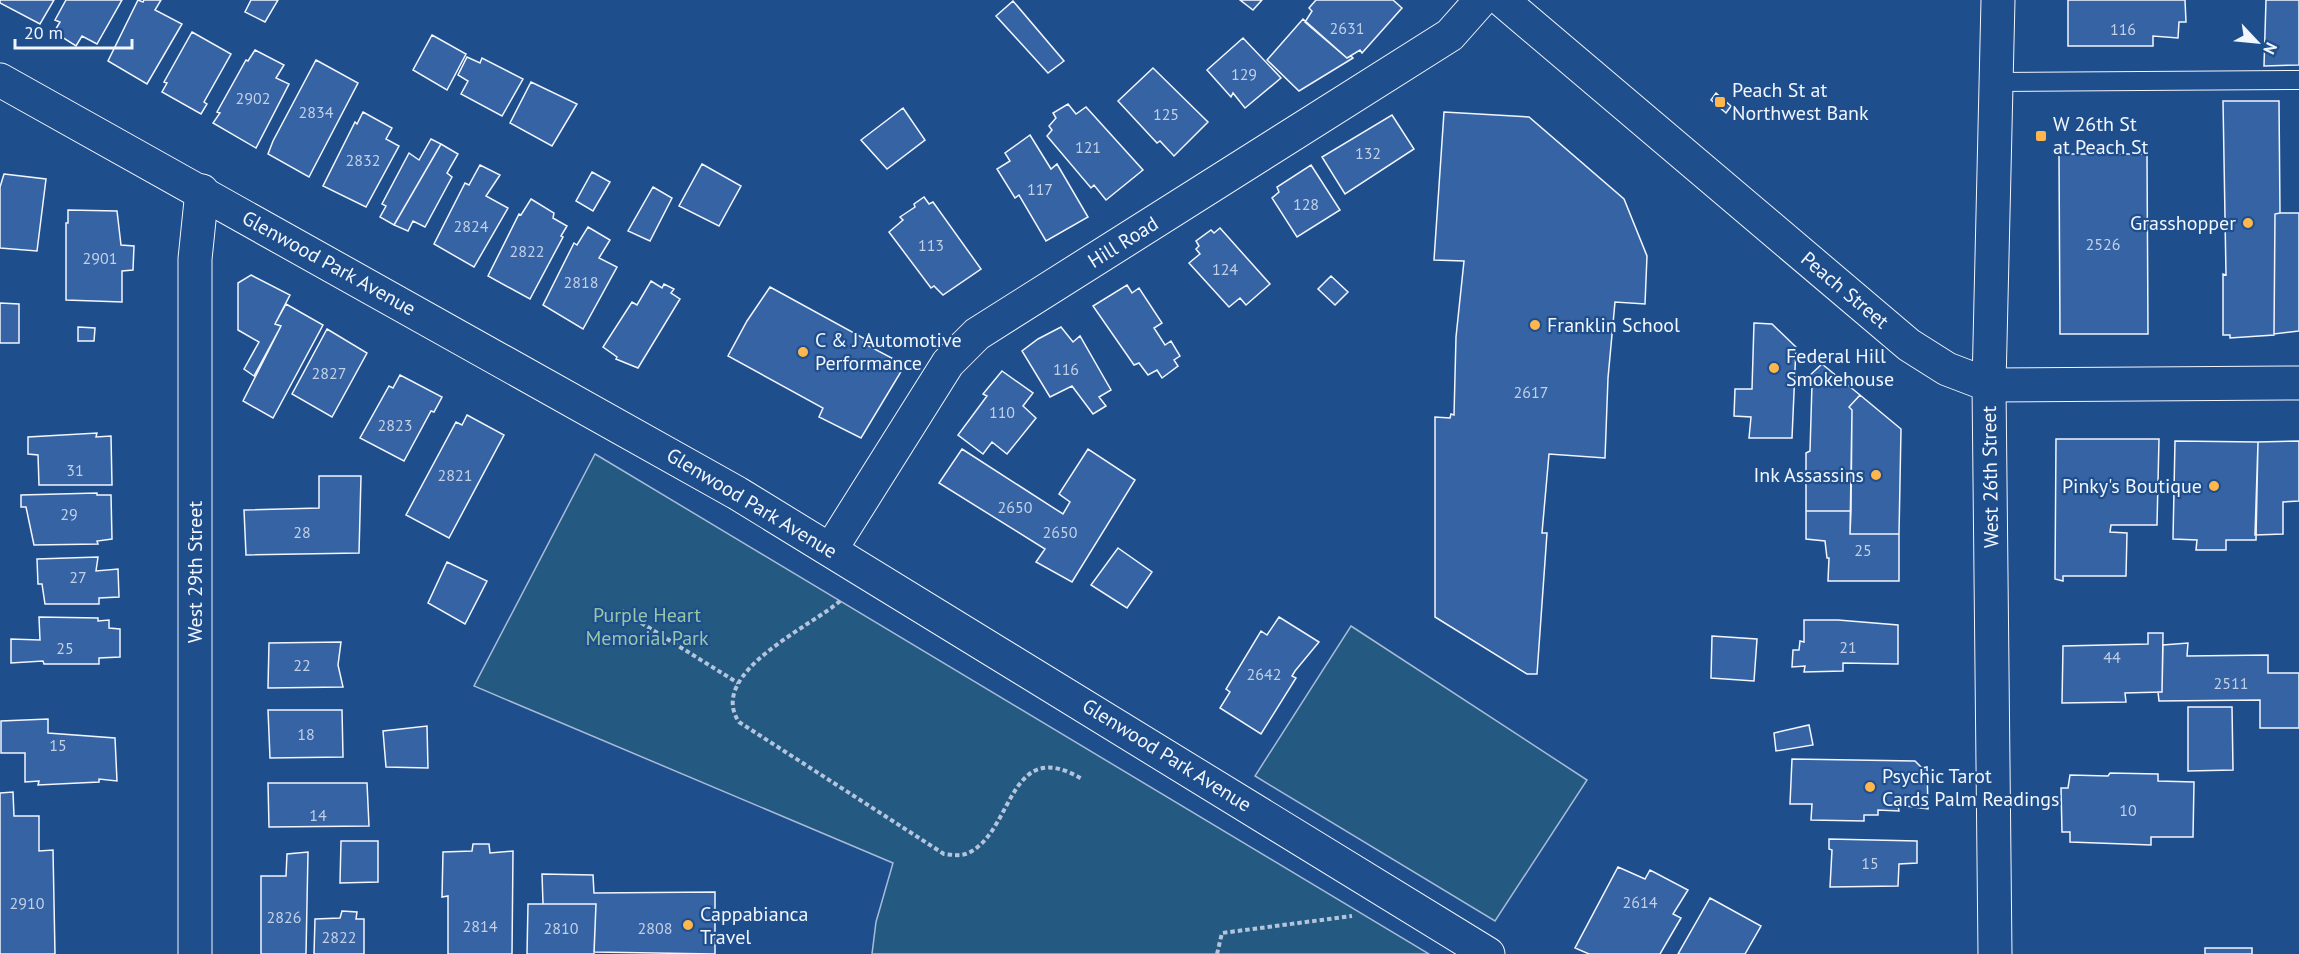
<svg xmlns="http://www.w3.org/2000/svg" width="2299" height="954" font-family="'PT Sans',sans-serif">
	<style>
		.green { fill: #245a82; stroke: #a8bbd7; stroke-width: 1.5 }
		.building { fill: #3563a3; stroke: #f2f6ff; stroke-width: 1.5 }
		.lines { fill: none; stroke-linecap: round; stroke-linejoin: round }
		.lane-casing { stroke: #f2f6ff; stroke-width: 20 }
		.street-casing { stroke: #f2f6ff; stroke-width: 35 }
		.secondary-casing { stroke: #f2f6ff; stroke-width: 35 }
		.primary-casing { stroke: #f2f6ff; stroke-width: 35 }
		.path { stroke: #b3c4dc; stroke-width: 4; stroke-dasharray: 4.5 3; stroke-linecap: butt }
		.lane { stroke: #1f4e8c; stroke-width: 18 }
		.street { stroke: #1f4e8c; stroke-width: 33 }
		.secondary { stroke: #1f4e8c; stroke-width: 33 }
		.primary { stroke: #1f4e8c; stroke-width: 33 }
		.poi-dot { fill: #ffb74d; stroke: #1f4e8c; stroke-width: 2 }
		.labels { text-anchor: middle; stroke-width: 4.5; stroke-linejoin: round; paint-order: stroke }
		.number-label { font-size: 16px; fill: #c3d1e8 }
		.poi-label { font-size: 20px; fill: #f2f6ff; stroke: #1f4e8c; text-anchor: start }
		.street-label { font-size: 20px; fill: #f2f6ff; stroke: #1f4e8c }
		.park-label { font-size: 20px; fill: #97c8a6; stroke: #1f4e8c }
	</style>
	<rect width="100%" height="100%" fill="#1f4e8c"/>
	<path class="green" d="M 595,454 L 1429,954 L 872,954 L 876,922 L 893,863 L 474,686 Z
		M 1351,626 L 1587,780 L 1495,921 L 1255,776 Z"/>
	<path class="building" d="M 0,0 L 54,0 L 40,24 L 0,3 Z
		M 66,0 L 122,0 L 97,44 L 82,36 L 76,46 L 54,32 L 60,22 L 55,20 Z
		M 138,0 L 143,2 L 144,0 L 161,0 L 155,10 L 182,24 L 147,84 L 108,61 Z
		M 251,0 L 278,0 L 265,22 L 245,12 Z
		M 1240,0 L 1262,0 L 1253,10 Z
		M 1316,0 L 1393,0 L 1402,8 L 1362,53 L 1360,50 L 1347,58 L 1305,22 L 1312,11 L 1309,8 Z
		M 2068,0 L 2185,0 L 2186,22 L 2179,22 L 2178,38 L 2153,36 L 2153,46 L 2068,46 Z
		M 2266,0 L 2299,0 L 2299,65 L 2264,66 Z
		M 1013,1 L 1064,61 L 1048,73 L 996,16 Z
		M 1303,19 L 1347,58 L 1351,56 L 1353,58 L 1299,91 L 1267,60 Z
		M 192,32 L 231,54 L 204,102 L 207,104 L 201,114 L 162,92 L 167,83 L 164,82 Z
		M 432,35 L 466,54 L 447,90 L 413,70 Z
		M 1243,38 L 1281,78 L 1245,108 L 1233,93 L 1231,97 L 1207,70 Z
		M 255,50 L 284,65 L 276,78 L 289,84 L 256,148 L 213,123 L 220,113 L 217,112 L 246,60 L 248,61 Z
		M 467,57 L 480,63 L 482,58 L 523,79 L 502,116 L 461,94 L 468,81 L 458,75 Z
		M 316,60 L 358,83 L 309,177 L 268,154 L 273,141 Z
		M 1153,68 L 1208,122 L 1174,156 L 1160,141 L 1157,143 L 1118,101 Z
		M 531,82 L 577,104 L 552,146 L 510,123 Z
		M 1716,93 L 1731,106 L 1726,113 L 1711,100 Z
		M 2223,101 L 2279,101 L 2280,213 L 2275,214 L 2274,335 L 2230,338 L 2230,335 L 2223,335 L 2223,274 L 2226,275 Z
		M 1068,104 L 1076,114 L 1086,107 L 1143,170 L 1106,200 L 1094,185 L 1091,188 L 1047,136 L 1052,130 L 1049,126 L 1056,118 L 1053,113 Z
		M 903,108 L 925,140 L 887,169 L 861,140 Z
		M 363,112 L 392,128 L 386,139 L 399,146 L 366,207 L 323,186 L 355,122 L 357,124 Z
		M 1444,112 L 1529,117 L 1624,199 L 1647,256 L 1645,304 L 1615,302 L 1608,378 L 1605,458 L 1549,454 L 1542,533 L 1547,533 L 1537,674 L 1527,674 L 1435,617 L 1435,417 L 1450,418 L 1451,414 L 1454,415 L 1456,337 L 1464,261 L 1434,260 Z
		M 1392,115 L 1414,149 L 1345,194 L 1322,157 Z
		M 1030,135 L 1051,169 L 1057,164 L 1088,217 L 1046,241 L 1019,195 L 1015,198 L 997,169 L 1010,161 L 1005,153 Z
		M 431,139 L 441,144 L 394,225 L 380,217 L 386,206 L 382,204 L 409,153 L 419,160 Z
		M 441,144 L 458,154 L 447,173 L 452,177 L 425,227 L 413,221 L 408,231 L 394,225 Z
		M 2059,154 L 2147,154 L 2148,334 L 2060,334 Z
		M 702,164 L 741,186 L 719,226 L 679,206 Z
		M 480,165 L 500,175 L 486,196 L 508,208 L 474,267 L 434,244 L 465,183 L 469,185 Z
		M 1311,165 L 1340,210 L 1297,237 L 1272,198 L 1279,192 L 1277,187 Z
		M 592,172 L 610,182 L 593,211 L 576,201 Z
		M 4,174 L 46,179 L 37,251 L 0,248 L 0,187 Z
		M 653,187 L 672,198 L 650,241 L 628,231 Z
		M 924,197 L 929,204 L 933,202 L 981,269 L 943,295 L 934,286 L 931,288 L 889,232 L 903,220 L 900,217 L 915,207 L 914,204 Z
		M 531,199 L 554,213 L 553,218 L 567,226 L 561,236 L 563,237 L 530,299 L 488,276 L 519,214 L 521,215 Z
		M 68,210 L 117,211 L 121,245 L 134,246 L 133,270 L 122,271 L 122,302 L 66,300 L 66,223 L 68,223 Z
		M 2280,213 L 2299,213 L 2299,331 L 2274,334 L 2275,214 Z
		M 588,227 L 610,240 L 599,258 L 617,267 L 583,329 L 543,305 L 574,243 L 577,245 Z
		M 1220,228 L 1270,284 L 1246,305 L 1240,298 L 1229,307 L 1189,263 L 1200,254 L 1196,249 L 1199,246 L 1196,241 L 1211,230 L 1214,233 Z
		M 251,275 L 290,295 L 275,324 L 281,326 L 254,376 L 244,369 L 259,342 L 238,330 L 238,283 Z
		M 1331,276 L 1348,292 L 1335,305 L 1318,289 Z
		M 651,281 L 662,288 L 664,284 L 674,289 L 671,293 L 680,299 L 638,368 L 616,359 L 617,357 L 603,347 L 632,302 L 637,305 Z
		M 1127,285 L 1132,293 L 1139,288 L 1162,323 L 1154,328 L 1165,345 L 1171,341 L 1180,356 L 1174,360 L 1178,366 L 1162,378 L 1157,370 L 1148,375 L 1139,363 L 1134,365 L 1093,306 Z
		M 770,287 L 865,339 L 863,343 L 905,365 L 861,438 L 819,417 L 823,408 L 728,356 L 747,321 Z
		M 0,303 L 19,304 L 19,343 L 0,343 Z
		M 286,304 L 323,325 L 273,418 L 243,401 L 281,326 L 275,324 Z
		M 1754,323 L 1772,324 L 1796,347 L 1792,438 L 1749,438 L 1751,417 L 1734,416 L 1735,389 L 1752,389 Z
		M 78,327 L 95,328 L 94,341 L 78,341 Z
		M 1061,327 L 1073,342 L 1080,336 L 1111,390 L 1099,397 L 1106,406 L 1093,414 L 1072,386 L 1050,397 L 1022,351 L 1038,339 Z
		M 327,329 L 367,353 L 332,417 L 292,394 Z
		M 1822,364 L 1860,395 L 1849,407 L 1852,410 L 1851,511 L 1806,511 L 1806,453 L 1810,451 L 1812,384 L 1807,378 Z
		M 1002,371 L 1033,393 L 1023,406 L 1036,418 L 1007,454 L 992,442 L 983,454 L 958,435 L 987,396 L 983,394 Z
		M 400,375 L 442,397 L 434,412 L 431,411 L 404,461 L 360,438 L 389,386 L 393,388 Z
		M 1860,395 L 1901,429 L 1899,534 L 1850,534 L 1852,410 L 1849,407 Z
		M 467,415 L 504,435 L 449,538 L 406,515 L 456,422 L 462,425 Z
		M 97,433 L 96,437 L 111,436 L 112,485 L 39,485 L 38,455 L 28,454 L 28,437 Z
		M 2056,439 L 2159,439 L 2157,525 L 2111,525 L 2110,532 L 2127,533 L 2126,576 L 2063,576 L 2063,581 L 2055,579 Z
		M 2175,441 L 2258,442 L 2256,540 L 2226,540 L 2226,550 L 2196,550 L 2197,540 L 2173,539 Z
		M 2299,441 L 2299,501 L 2283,502 L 2283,534 L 2255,535 L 2258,442 Z
		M 962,449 L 1063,514 L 1070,502 L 1059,494 L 1088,449 L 1135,480 L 1072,582 L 1036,562 L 1045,549 L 939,483 Z
		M 319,476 L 361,476 L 359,553 L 246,555 L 244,510 L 319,508 Z
		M 97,493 L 97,495 L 111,495 L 112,539 L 97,541 L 98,544 L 34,545 L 26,507 L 21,507 L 21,495 Z
		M 1806,511 L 1851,511 L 1850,534 L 1899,534 L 1899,581 L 1828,581 L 1829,558 L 1827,558 L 1825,541 L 1806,539 Z
		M 1118,548 L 1152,572 L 1127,608 L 1091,585 Z
		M 98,557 L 96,571 L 118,569 L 119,597 L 99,598 L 99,604 L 45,604 L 42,584 L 38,584 L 37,559 Z
		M 447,562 L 487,581 L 465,624 L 428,603 Z
		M 39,617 L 98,618 L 98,621 L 109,620 L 109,628 L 120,629 L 120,657 L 99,658 L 99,664 L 44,664 L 43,661 L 11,663 L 11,639 L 40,640 Z
		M 1279,617 L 1319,642 L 1295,671 L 1292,676 L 1296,678 L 1261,734 L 1220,708 L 1230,692 L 1226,689 L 1261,631 L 1267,635 Z
		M 1804,620 L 1838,620 L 1898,625 L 1898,664 L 1843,663 L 1843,671 L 1804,672 L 1805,666 L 1792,667 L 1793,650 L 1799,650 L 1800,641 L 1804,642 Z
		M 2148,633 L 2163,633 L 2162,692 L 2125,693 L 2126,702 L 2062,703 L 2063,646 L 2148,644 Z
		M 1712,636 L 1757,639 L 1754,681 L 1711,678 Z
		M 341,642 L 338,665 L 343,687 L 268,688 L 269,643 Z
		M 2188,643 L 2187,656 L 2268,655 L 2268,673 L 2299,673 L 2299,728 L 2260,728 L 2260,700 L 2159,701 L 2158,692 L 2162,692 L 2163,645 Z
		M 2188,707 L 2232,707 L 2233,770 L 2188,771 Z
		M 268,710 L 342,710 L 343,757 L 270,758 Z
		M 48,719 L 48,733 L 115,738 L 117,781 L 99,779 L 99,782 L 38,785 L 39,781 L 25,782 L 25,753 L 1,753 L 1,721 Z
		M 1809,725 L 1813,745 L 1776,751 L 1774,733 Z
		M 427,726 L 428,768 L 386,767 L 383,731 Z
		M 1792,759 L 1915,761 L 1922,768 L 1927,767 L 1928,809 L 1898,805 L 1899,811 L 1878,810 L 1878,815 L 1864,815 L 1864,821 L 1811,820 L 1812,804 L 1790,804 Z
		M 2110,773 L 2158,774 L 2158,781 L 2194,782 L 2193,837 L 2151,837 L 2151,845 L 2070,842 L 2070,832 L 2062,832 L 2061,788 L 2068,788 L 2070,775 L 2108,776 Z
		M 268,783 L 367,783 L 369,826 L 269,827 Z
		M 13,792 L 14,816 L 39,816 L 39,851 L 53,850 L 55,954 L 0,954 L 0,793 Z
		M 1829,839 L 1917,841 L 1917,863 L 1899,864 L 1898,886 L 1830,887 L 1832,850 L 1829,849 Z
		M 341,841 L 378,841 L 378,882 L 340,883 Z
		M 473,844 L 489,844 L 490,853 L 513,851 L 512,954 L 448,954 L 448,896 L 442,897 L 443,852 L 472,851 Z
		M 308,852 L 306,954 L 261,954 L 261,876 L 286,876 L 287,854 Z
		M 1618,867 L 1645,879 L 1650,870 L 1688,890 L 1673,914 L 1681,918 L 1660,954 L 1589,954 L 1575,948 Z
		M 542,874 L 593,875 L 594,893 L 715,892 L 715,954 L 594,952 L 596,904 L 543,904 Z
		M 1710,898 L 1761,926 L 1745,954 L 1678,954 Z
		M 528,904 L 596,904 L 594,954 L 527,954 Z
		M 342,911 L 357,912 L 356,919 L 364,919 L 364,954 L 314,954 L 315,919 L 340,918 Z
		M 2205,948 L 2252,948 L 2252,954 L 2205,954 Z"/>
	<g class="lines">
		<g class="lane-casing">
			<path id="lane" d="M 1996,82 L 2299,80"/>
		</g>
		<g class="street-casing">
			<path id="street" d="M 831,549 L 948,363 L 977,334 L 1450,35 L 1481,0
				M 195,954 L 195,259 L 202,191"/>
		</g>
		<g class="secondary-casing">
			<path id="secondary" d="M 0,80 L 737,493 L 1488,954
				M 1989,385 L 2299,383"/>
		</g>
		<g class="primary-casing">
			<path id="primary" d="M 1502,0 L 1909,345 L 1947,369 L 1989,385
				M 1995,954 L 1989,385 L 1998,0"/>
		</g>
		<path class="path" d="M 840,601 C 812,626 706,673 739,722 L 944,854 C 954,855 963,857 972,851 C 1014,826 1010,736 1082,779
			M 622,611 L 738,683
			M 1217,954 L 1222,933 L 1352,916"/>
		<use href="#lane" class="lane"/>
		<use href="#street" class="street"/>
		<use href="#secondary" class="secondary"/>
		<use href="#primary" class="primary"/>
	</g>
	<g class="poi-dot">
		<rect x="1714" y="96" width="12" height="12" rx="3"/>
		<rect x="2035" y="130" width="12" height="12" rx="3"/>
		<circle cx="2248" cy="223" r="6"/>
		<circle cx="1535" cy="325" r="6"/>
		<circle cx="803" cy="352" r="6"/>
		<circle cx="1774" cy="368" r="6"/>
		<circle cx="1876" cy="475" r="6"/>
		<circle cx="2214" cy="486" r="6"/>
		<circle cx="1870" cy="787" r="6"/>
		<circle cx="688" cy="925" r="6"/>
	</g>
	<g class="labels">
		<g class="number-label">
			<text x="1347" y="34">2631</text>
			<text x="2123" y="35">116</text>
			<text x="1244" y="80">129</text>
			<text x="253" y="104">2902</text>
			<text x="316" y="118">2834</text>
			<text x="1166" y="120">125</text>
			<text x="1088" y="153">121</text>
			<text x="1368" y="159">132</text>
			<text x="363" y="166">2832</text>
			<text x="1040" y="195">117</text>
			<text x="1306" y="210">128</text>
			<text x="471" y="232">2824</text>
			<text x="2103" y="250">2526</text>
			<text x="931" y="251">113</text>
			<text x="527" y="257">2822</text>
			<text x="100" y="264">2901</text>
			<text x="1225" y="275">124</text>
			<text x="581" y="288">2818</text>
			<text x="1066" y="375">116</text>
			<text x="329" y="379">2827</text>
			<text x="1531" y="398">2617</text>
			<text x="1002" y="418">110</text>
			<text x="395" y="431">2823</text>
			<text x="75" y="476">31</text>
			<text x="455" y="481">2821</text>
			<text x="1015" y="513">2650</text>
			<text x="69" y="520">29</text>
			<text x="302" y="538">28</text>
			<text x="1060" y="538">2650</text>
			<text x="1863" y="556">25</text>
			<text x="78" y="583">27</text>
			<text x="1848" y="653">21</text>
			<text x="65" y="654">25</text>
			<text x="2112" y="663">44</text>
			<text x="302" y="671">22</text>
			<text x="1264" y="680">2642</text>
			<text x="2231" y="689">2511</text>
			<text x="306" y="740">18</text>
			<text x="58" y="751">15</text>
			<text x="2128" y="816">10</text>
			<text x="318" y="821">14</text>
			<text x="1870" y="869">15</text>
			<text x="1640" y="908">2614</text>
			<text x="27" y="909">2910</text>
			<text x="284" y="923">2826</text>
			<text x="480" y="932">2814</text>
			<text x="561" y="934">2810</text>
			<text x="655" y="934">2808</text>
			<text x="339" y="943">2822</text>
		</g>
		<g class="poi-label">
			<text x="1732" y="97">Peach St at<tspan x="1732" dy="23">Northwest Bank</tspan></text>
			<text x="2053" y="131">W 26th St<tspan x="2053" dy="23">at Peach St</tspan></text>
			<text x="2236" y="230" text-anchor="end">Grasshopper</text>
			<text x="1547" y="332">Franklin School</text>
			<text x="815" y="347">C &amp; J Automotive<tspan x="815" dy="23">Performance</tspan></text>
			<text x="1786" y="363">Federal Hill<tspan x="1786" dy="23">Smokehouse</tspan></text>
			<text x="1864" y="482" text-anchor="end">Ink Assassins</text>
			<text x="2202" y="493" text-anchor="end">Pinky's Boutique</text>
			<text x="1882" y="783">Psychic Tarot<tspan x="1882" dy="23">Cards Palm Readings</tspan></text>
			<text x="700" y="921">Cappabianca<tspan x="700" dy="23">Travel</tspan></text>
		</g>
		<g class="street-label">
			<text transform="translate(1123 242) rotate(-32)" y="7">Hill Road</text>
			<text transform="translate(329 263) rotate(29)" y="7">Glenwood Park Avenue</text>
			<text transform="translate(1845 290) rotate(40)" y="7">Peach Street</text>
			<text transform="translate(1990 477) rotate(-91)" y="7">West 26th Street</text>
			<text transform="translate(752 503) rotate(31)" y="7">Glenwood Park Avenue</text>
			<text transform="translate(195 572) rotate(-90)" y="7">West 29th Street</text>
			<text transform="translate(1167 755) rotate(32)" y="7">Glenwood Park Avenue</text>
		</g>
		<g class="park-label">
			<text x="647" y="622">Purple Heart<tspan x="647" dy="23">Memorial Park</tspan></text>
		</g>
	</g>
	<g transform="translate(2257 42) rotate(116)" stroke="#1f4e8c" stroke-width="4.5" paint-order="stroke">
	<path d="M0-4.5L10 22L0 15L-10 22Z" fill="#f2f6ff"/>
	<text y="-9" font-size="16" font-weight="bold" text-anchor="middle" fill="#f2f6ff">N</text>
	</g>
	<path d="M15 39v9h117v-9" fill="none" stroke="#f2f6ff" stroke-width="3"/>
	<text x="24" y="39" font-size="18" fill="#f2f6ff" stroke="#1f4e8c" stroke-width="4.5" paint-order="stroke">20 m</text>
</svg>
